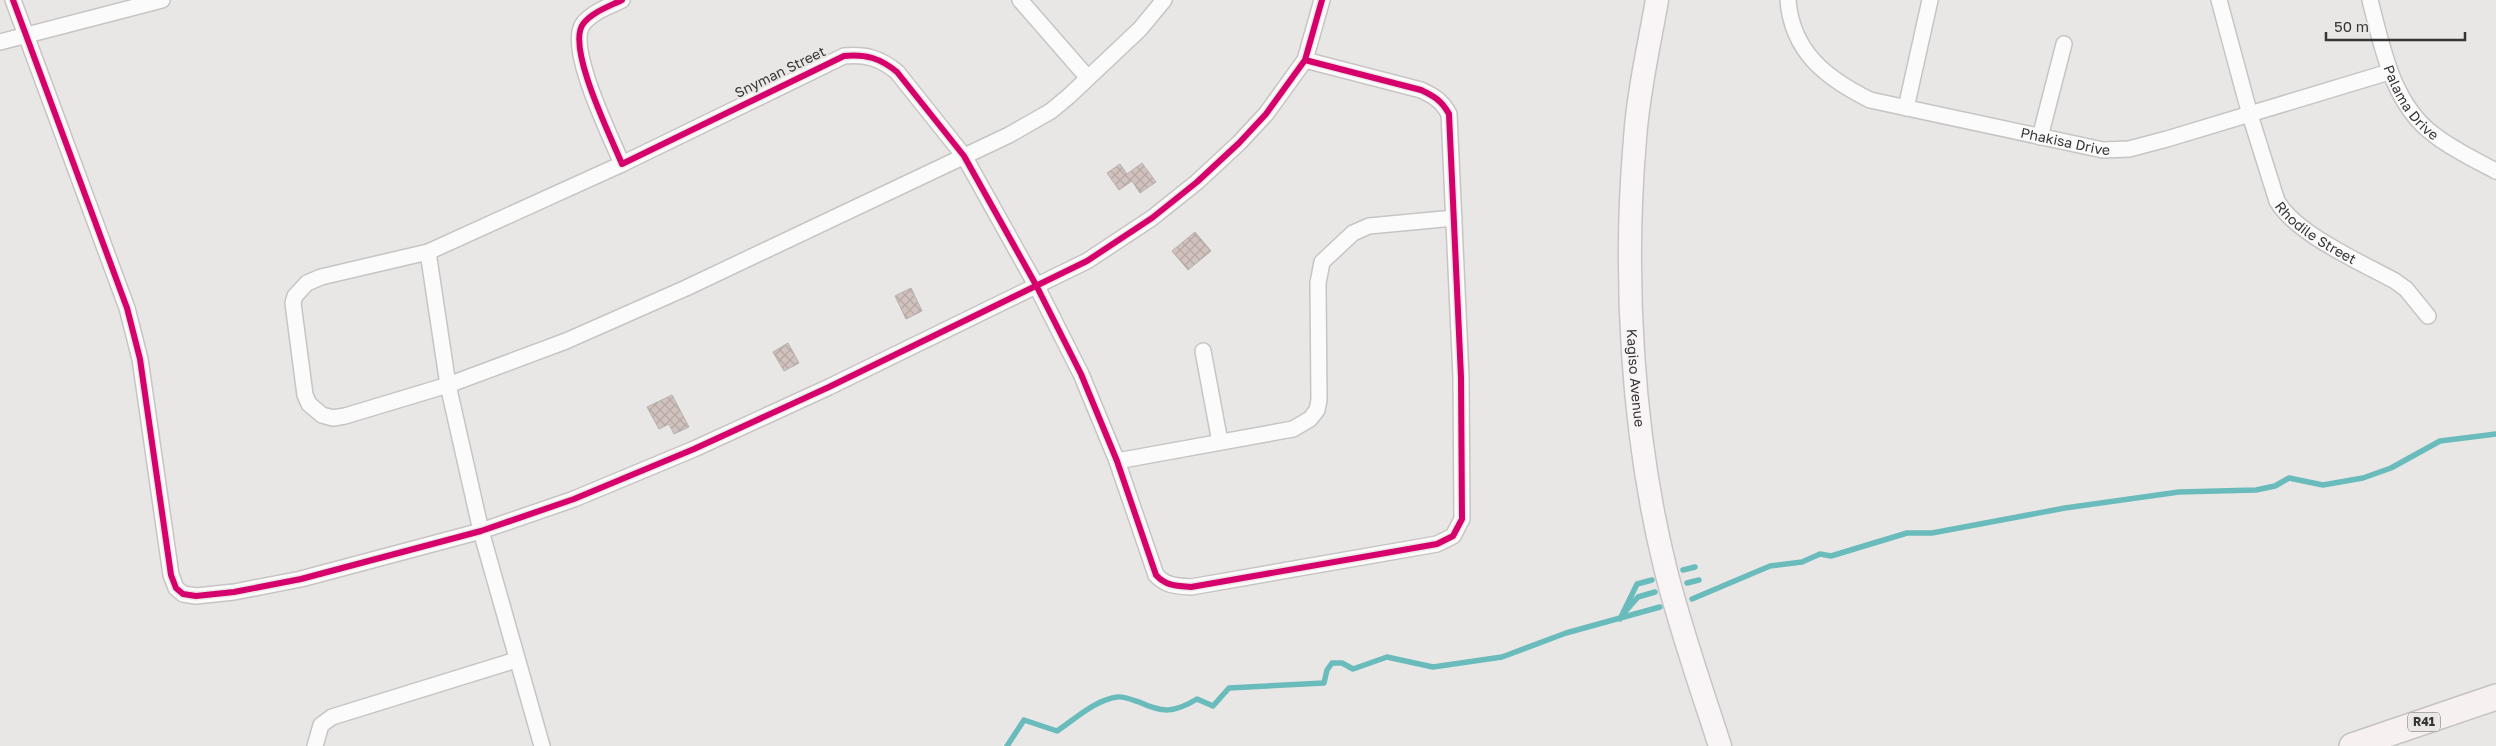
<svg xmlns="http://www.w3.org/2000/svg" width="2496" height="746" font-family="'Golos Text',sans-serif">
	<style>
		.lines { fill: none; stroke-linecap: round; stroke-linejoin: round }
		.stream { stroke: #6abcbc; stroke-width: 5.5 }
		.building { fill: url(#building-cross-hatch); stroke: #b4b2b1 }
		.street-casing { stroke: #c6c5c4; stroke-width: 18 }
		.secondary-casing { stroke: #c6c5c4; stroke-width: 25 }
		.primary-casing { stroke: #c4c3c2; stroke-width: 28 }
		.street { stroke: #fcfbfb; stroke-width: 15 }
		.secondary { stroke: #f9f5f6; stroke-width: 22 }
		.primary { stroke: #f6f0f1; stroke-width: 25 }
		.cycleway-casing { stroke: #eae7e5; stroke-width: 9 }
		.cycleway { stroke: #d6006c; stroke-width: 6 }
		.labels { text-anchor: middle; stroke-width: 4.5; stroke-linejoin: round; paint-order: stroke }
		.shield { fill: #eae7e5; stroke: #6d6b6a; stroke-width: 1 }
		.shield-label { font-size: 12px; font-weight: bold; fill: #373635 }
		.street-label { font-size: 14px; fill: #373635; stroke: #eae7e5 }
	</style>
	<defs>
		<pattern id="building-cross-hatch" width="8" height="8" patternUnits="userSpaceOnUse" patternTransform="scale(1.25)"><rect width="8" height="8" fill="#d2c2be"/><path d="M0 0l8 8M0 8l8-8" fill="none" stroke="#b5a7a4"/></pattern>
	</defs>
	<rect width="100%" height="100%" fill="#e9e7e6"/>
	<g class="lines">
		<path class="stream" d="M 1683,570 L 1695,567
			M 1687,583 L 1699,580
			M 1692,599 L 1770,566 L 1802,562 L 1820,554 L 1831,556 L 1907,533 L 1932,533 L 2065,508 L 2179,492 L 2256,490 L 2275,486 L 2289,478 L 2323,485 L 2363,478 L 2391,468 L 2440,441 L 2496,434
			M 1624,613 L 1638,597 L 1655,592
			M 1620,619 L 1637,584 L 1652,580
			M 1007,746 L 1024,720 L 1057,731 C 1075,719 1095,700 1117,697 C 1123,696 1133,700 1139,702 C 1163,713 1174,713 1197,699 L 1213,706 L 1229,688 L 1324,683 L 1327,670 L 1332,663 L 1342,663 L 1353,669 L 1387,657 L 1433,667 L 1502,657 L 1566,633 L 1660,607"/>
	</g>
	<path class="building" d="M 1142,163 L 1156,182 L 1140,193 L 1132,181 L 1119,190 L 1107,173 L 1120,164 L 1127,174 Z
		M 1195,232 L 1211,251 L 1188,270 L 1172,251 Z
		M 911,288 L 922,311 L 906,319 L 895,296 Z
		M 788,343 L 799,363 L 784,371 L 773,352 Z
		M 672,395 L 689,427 L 674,434 L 669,424 L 659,429 L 647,407 Z"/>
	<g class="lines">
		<g class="street-casing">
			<g id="street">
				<path d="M 13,0 L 127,308 L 140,359 L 171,575 L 176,588 L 183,594 L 196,596 L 234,592 L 301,579 L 481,531 L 574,499 L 694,449 L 829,387 L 1087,261 L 1152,218 L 1197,182 L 1239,143 L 1266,114 L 1305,60 L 1322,0"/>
				<path d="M 622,0 C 610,6 592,12 583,24 C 566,47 611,137 622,164 L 844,56 C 866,54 880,58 897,72 L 964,156 L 1036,285 L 1081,374 L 1117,461 L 1156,575 C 1166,586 1176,586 1191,587 L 1437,544 L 1453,536 L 1462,519 L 1461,377 L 1449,114 C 1442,101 1434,96 1421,90 L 1305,60"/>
				<path d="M 1020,0 L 1088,78"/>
				<path id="s1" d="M 1788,0 C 1792,52 1826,78 1870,100 L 2103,150 L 2129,149 L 2167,139 L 2389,72"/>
				<path id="s2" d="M 2219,0 L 2250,115 L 2277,201 C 2296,234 2362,263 2395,281 L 2406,289 L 2428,316"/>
				<path id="s3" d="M 2370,0 C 2382,46 2392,103 2433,134 C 2452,149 2475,160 2496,171"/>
				<path d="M 0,42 L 162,0"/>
				<path d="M 1906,108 L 1930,0"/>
				<path d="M 2040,137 L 2064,44"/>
				<path d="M 428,252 L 622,164"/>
				<path d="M 1203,351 L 1220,442"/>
				<path d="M 1117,461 L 1293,429 L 1310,419 L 1317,410 L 1319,400 L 1318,283 L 1322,262 L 1353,233 L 1369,226 L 1454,218"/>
				<path d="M 315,746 L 321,725 L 332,717 L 516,660"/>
				<path d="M 542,746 L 481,531 L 448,385 L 428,252 L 321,277 L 307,283 L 295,296 L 293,303 L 305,395 L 309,404 L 322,415 L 333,418 L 345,416 L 448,385 L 566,341 L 686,288 L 1009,135 L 1051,111 L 1069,96 L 1140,29 L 1164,0"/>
			</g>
		</g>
		<g class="secondary-casing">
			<g id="secondary">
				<path id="s4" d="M 1657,0 C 1649,46 1638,93 1635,139 C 1623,277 1632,433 1665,567 C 1680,628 1701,687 1720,746"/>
			</g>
		</g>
		<g class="primary-casing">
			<path id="primary" d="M 2352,746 L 2496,697"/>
		</g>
		<use href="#street" class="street"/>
		<use href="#secondary" class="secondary"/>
		<use href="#primary" class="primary"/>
		<g class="cycleway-casing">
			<path id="cycleway" d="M 13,0 L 127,308 L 140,359 L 171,575 L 176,588 L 183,594 L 196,596 L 234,592 L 301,579 L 481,531 L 574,499 L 694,449 L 829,387 L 1087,261 L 1152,218 L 1197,182 L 1239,143 L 1266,114 L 1305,60 L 1322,0
				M 622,0 C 610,6 592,12 583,24 C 566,47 611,137 622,164 L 844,56 C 866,54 880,58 897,72 L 964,156 L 1036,285 L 1081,374 L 1117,461 L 1156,575 C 1166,586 1176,586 1191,587 L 1437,544 L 1453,536 L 1462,519 L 1461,377 L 1449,114 C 1442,101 1434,96 1421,90 L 1305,60"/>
		</g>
		<use href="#cycleway" class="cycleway"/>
	</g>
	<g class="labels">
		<rect class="shield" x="2408" y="712.5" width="32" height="19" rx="4"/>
		<g class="shield-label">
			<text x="2424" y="726">R41</text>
		</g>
		<g class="street-label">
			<text transform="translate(780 72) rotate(-26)" y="5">Snyman Street</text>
			<text dy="5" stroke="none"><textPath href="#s3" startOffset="112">Palama Drive</textPath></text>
			<text dy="5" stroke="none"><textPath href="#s1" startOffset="336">Phakisa Drive</textPath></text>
			<text dy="5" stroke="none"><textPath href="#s2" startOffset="260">Rhodile Street</textPath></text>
			<text dy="5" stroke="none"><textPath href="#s4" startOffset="380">Kagiso Avenue</textPath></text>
		</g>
	</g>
	<path d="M2326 32v8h139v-8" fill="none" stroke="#373635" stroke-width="2.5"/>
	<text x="2334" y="32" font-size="15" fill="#373635" stroke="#eae7e5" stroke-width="4" paint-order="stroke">50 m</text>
</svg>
